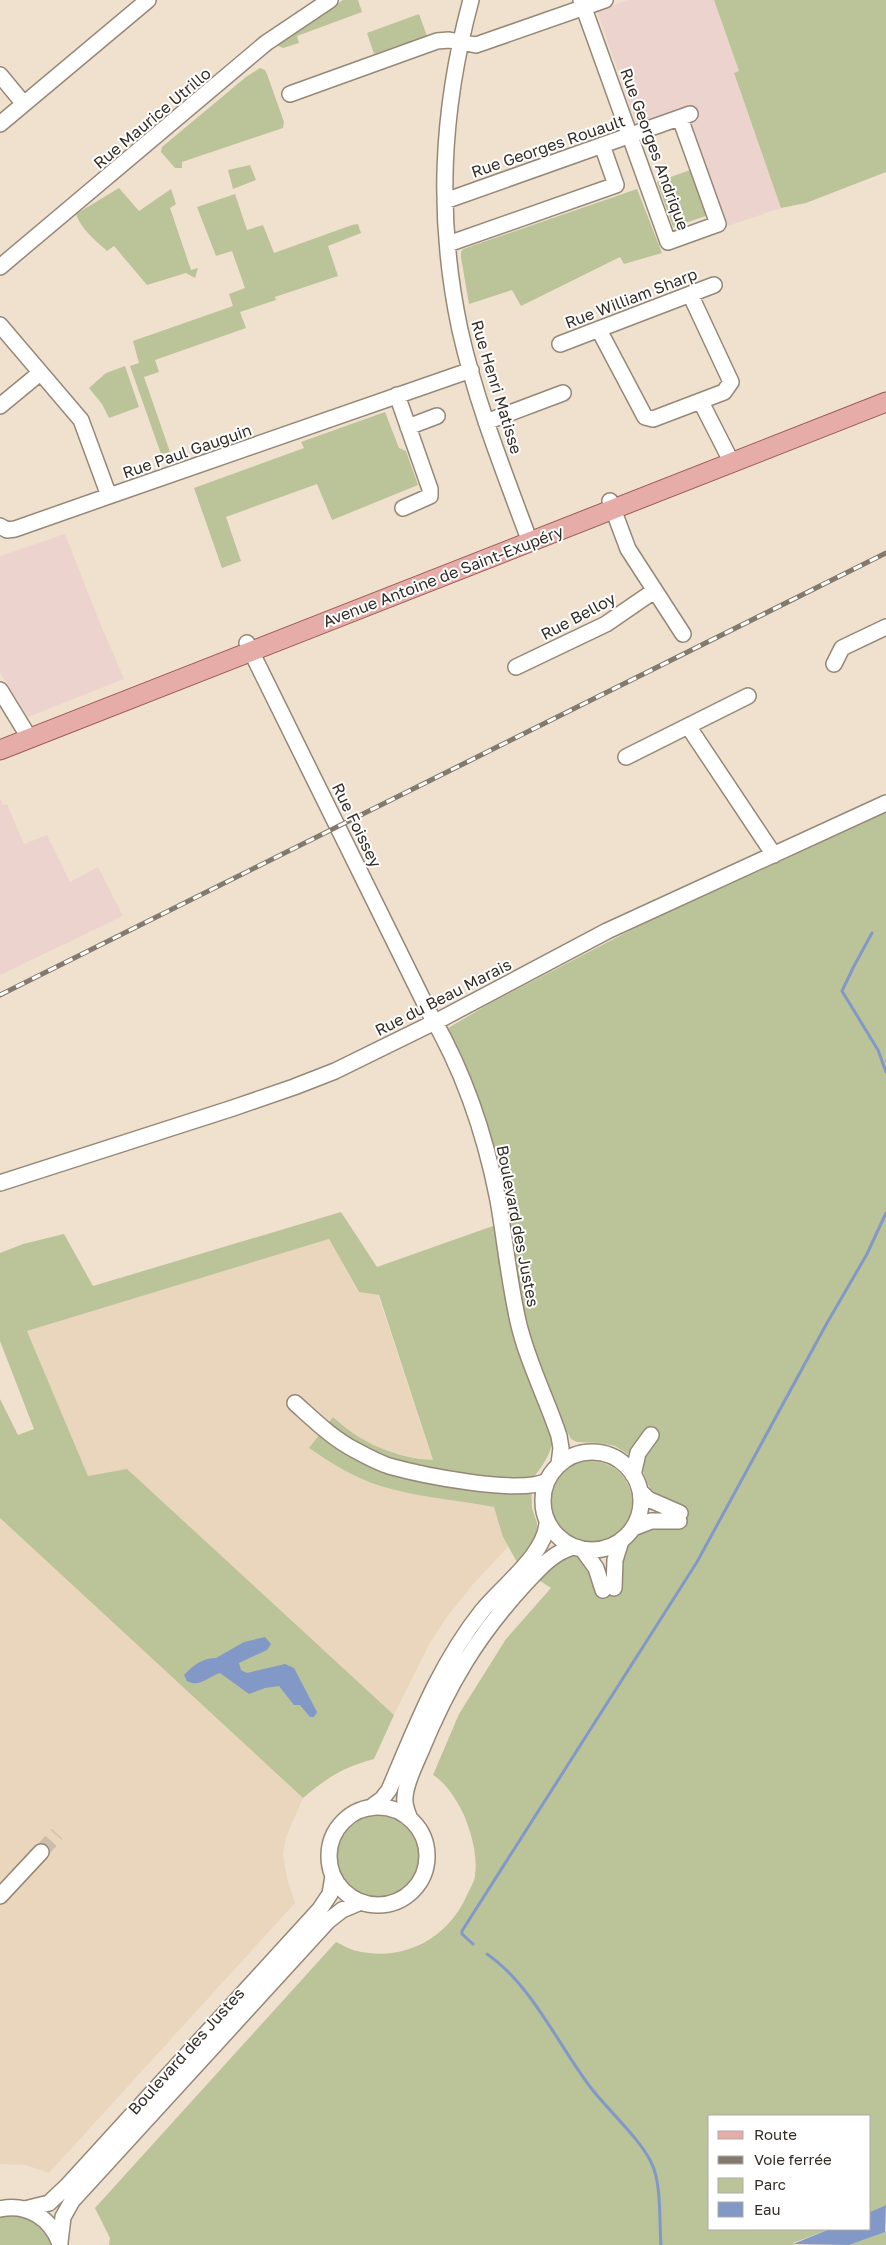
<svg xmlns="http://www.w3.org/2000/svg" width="886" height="2245" font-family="'Golos Text',sans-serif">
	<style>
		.built { fill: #e9d6bd }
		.education { fill: #edd3cd }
		.green { fill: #bbc399 }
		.water { fill: #8299c7 }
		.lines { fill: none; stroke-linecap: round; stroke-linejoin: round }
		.stream { stroke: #8299c7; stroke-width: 3 }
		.minor-tunnel { stroke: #cabdac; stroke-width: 15; stroke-dasharray: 15 8; stroke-linecap: butt }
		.minor-casing { stroke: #968877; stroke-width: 18 }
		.major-casing { stroke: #9c5b54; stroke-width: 21 }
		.minor { stroke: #fff; stroke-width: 15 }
		.major { stroke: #e6aca7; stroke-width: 19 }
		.rail-casing { stroke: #837a6d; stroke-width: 5 }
		.rail { stroke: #fff; stroke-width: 3; stroke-dasharray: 9; stroke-linecap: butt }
		.labels { text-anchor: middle; stroke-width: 4; stroke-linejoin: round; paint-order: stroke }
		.street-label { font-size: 16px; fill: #332d26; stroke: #fff }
	</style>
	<rect width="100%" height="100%" fill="#f0e1ce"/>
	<path class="built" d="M 329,1239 L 358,1292 L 378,1295 L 433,1461 L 387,1452 L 376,1447 L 344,1427 L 333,1417 L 310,1448 L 351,1474 L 378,1486 L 399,1491 L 494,1507 L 508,1547 L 474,1583 L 446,1618 L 429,1645 L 394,1715 L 127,1470 L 88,1476 L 27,1331 Z
		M 0,1518 L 303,1798 L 286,1837 L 283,1854 L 287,1878 L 295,1903 L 49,2173 L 26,2165 L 0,2164 Z"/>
	<path class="education" d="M 628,0 L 714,0 L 739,71 L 734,74 L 781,208 L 724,227 L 685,110 L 641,124 L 635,121 L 597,11 Z
		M 65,534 L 98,618 L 124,679 L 28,717 L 0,673 L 0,556 Z
		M 0,798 L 3,805 L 7,804 L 24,844 L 47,835 L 70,882 L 98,867 L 123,916 L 0,975 Z"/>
	<path class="green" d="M 343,0 L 358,0 L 362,12 L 297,36 L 299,43 L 283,48 L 278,46 L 281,41 Z
		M 714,0 L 886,0 L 886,172 L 806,203 L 781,208 L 734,73 L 739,71 Z
		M 419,14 L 427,36 L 374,54 L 367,33 Z
		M 260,68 L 265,70 L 267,74 L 284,122 L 283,128 L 182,162 L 182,168 L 175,168 L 161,152 L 162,147 L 246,77 Z
		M 250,165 L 256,180 L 233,189 L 228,170 Z
		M 693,169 L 709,215 L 673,227 L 657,182 Z
		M 119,188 L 139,211 L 171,189 L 176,204 L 170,208 L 191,270 L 198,268 L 195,278 L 186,273 L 147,285 L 114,246 L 107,251 C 95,240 81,229 76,214 Z
		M 637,189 L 662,253 L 624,264 L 620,257 L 521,306 L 512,290 L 469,304 L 461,257 L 461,252 L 463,249 Z
		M 235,194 L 247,230 L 263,225 L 274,253 L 352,225 L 358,224 L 361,233 L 328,246 L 338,276 L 275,297 L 276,300 L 240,312 L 246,328 L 155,360 L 159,372 L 144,377 L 170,452 L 161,454 L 130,366 L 139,363 L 133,341 L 233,306 L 229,294 L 245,288 L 232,251 L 216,256 L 197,207 Z
		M 125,366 L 139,407 L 109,418 L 102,404 L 89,388 L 106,373 Z
		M 385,412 L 399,448 L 406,451 L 418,485 L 332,520 L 317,484 L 226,517 L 241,561 L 222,568 L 194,488 L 304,448 L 301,442 Z
		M 886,808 L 886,2205 L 870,2212 L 870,2116 L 710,2116 L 710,2229 L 830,2229 L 793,2243 L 794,2245 L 109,2245 L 110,2238 L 95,2208 L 336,1942 C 343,1945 350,1950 357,1951 C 403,1962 447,1939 466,1897 C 469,1890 474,1883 475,1876 C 478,1854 471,1832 463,1813 C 456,1799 446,1783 433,1775 L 459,1714 L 506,1639 L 551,1588 L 537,1579 C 547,1568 572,1544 587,1562 C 594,1570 596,1587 598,1596 L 620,1591 L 623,1551 L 639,1533 L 650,1527 L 681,1529 L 684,1509 C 650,1493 652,1498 640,1462 L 615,1446 L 600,1443 L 577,1442 L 571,1439 L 558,1414 C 552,1445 553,1455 531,1480 L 532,1508 L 537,1523 L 536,1544 L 517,1562 L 503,1537 L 494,1507 C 457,1500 417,1497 380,1486 C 355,1478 331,1463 309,1448 L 333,1417 C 361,1443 395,1458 433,1460 L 379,1295 L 359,1292 L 329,1239 L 27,1331 L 88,1476 L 127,1469 L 394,1715 L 374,1759 C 343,1767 327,1778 303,1798 L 0,1518 L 0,1399 L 18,1435 L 34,1429 L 0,1341 L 0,1253 L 23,1244 L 64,1234 L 93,1286 L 341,1212 L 377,1267 L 507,1221 L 468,1076 L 448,1028 L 489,1004 L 681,904 Z
		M550 1502a41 41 0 1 1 82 0a41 41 0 1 1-82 0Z
		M337 1857a41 41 0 1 1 82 0a41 41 0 1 1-82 0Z
		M 12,2216 C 31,2217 45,2228 51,2245 L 0,2245 L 0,2217 Z
		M 886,2231 L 886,2245 L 849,2245 Z"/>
	<path class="water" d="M 265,1637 L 271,1644 L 267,1650 L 239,1663 L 241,1670 L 247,1673 L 285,1664 L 294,1668 L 317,1712 L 314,1717 L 310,1717 L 300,1705 L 294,1705 L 279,1686 L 265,1688 L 249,1694 L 220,1673 C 207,1677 200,1688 187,1681 L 184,1675 C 192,1666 204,1657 216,1658 L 244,1642 Z
		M 886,2205 L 885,2232 L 849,2245 L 793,2244 L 830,2229 L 870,2229 L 870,2212 Z"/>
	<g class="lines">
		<path class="stream" d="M 872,933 L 854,966 L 842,991 L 878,1050 L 886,1072
			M 473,1944 L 462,1934 L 462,1931 L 697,1562 L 827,1323 L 867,1254 L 886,1213
			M 487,1954 C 532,1985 558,2045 591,2088 C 608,2110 640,2139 651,2162 C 662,2183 659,2222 661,2245"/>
		<path class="minor-tunnel" d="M 41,1852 L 57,1834"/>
		<g class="minor-casing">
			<path id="minor" d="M 471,0 C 441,111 436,217 460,330 C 476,402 504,472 530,542
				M 581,0 L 668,242 L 718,224 L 680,118
				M 0,75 L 24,104
				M 290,94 L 437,41 L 449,40 L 476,45 L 605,0
				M 0,124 L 148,0
				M 445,201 L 690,114
				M 448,244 L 616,185 L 602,145
				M 0,267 L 266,43 L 330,0
				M 0,325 L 81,420 L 109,496 L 471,370
				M 599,330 L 645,417 L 653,419 L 724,392 L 731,382 L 690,294
				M 560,344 L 714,285
				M 397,395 L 430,489 L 430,496 L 403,508
				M 701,402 L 732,463
				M 0,406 L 40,373
				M 486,422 L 563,393
				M 408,427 L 437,416
				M 610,501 L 628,549 L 683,634
				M 0,526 L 7,530 L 15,529 L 109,496
				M 247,643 L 429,1012 C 463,1069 485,1134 498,1200 C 505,1240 509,1281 518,1321 C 527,1361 546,1397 559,1436 L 561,1448 L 559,1464
				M 834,664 L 842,648 L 886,627
				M 516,667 L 606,624 L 654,591
				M 0,690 L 30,739
				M 688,726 L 748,696
				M 626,757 L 688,726 L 774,855
				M 0,1183 L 233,1108 L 294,1087 L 335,1071 L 443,1018 L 607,931 L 886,803
				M 295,1403 C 314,1420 332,1438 355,1450 C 366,1456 377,1462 389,1466 C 421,1475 519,1495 547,1481
				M543 1501a49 49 0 1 1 98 0a49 49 0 1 1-98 0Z
				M 633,1475 L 638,1453 L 651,1435
				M 640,1491 L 648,1499 L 680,1513
				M 633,1528 L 651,1521 L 679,1521
				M 583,1550 L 596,1568 L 603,1590
				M 614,1588 L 615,1560 L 621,1541
				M329 1856a49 49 0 1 1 98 0a49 49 0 1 1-98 0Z
				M 370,1808 L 382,1799 L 389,1790 C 416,1727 439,1665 482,1611 C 502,1586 545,1555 547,1523
				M 410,1819 C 407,1812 404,1805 405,1797 C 406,1782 415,1765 421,1751 C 448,1685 477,1636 525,1584 C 539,1569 552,1553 573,1547
				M 0,1896 L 41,1852
				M 0,2209 C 27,2203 51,2218 60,2244
				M 25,2209 L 49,2203 L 67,2186 L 320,1909 L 330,1894 L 333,1876
				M 60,2242 L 63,2217 L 72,2201 L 328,1921 L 342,1910 L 361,1902"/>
		</g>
		<g class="major-casing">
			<path id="major" d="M 0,750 L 886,402"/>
		</g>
		<use href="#minor" class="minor"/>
		<use href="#major" class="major"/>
		<g class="rail-casing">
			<path id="rail" d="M 0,995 L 886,553"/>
		</g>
		<use href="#rail" class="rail"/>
	</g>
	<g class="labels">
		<g class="street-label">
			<text transform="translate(152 118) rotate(-40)" y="6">Rue Maurice Utrillo</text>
			<text transform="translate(548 146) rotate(-19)" y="6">Rue Georges Rouault</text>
			<text transform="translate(655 149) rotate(70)" y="6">Rue Georges Andrique</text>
			<text transform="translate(631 298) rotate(-21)" y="6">Rue William Sharp</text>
			<text transform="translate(497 387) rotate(73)" y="6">Rue Henri Matisse</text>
			<text transform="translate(187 451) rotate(-19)" y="6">Rue Paul Gauguin</text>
			<text transform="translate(443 576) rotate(-21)" y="6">Avenue Antoine de Saint-Exupéry</text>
			<text transform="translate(578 616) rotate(-28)" y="6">Rue Belloy</text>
			<text transform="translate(357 825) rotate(64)" y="6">Rue Foissey</text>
			<text transform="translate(443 997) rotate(-27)" y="6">Rue du Beau Marais</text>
			<text transform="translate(518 1226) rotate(79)" y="6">Boulevard des Justes</text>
			<text transform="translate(186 2051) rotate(-48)" y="6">Boulevard des Justes</text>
		</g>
	</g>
	<rect x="708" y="2115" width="162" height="115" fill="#ffffff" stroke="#adaba8"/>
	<rect x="718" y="2131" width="25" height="8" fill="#e6aca7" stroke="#adaba8"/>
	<text x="754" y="2140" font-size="15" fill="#332d26">Route</text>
	<rect x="718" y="2156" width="25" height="8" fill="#837a6d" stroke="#adaba8"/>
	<text x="754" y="2165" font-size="15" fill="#332d26">Voie ferrée</text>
	<rect x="718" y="2178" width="25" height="15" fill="#bbc399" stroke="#adaba8"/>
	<text x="754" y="2190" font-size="15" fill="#332d26">Parc</text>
	<rect x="718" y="2202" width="25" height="15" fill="#8299c7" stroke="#adaba8"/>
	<text x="754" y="2215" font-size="15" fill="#332d26">Eau</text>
</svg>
